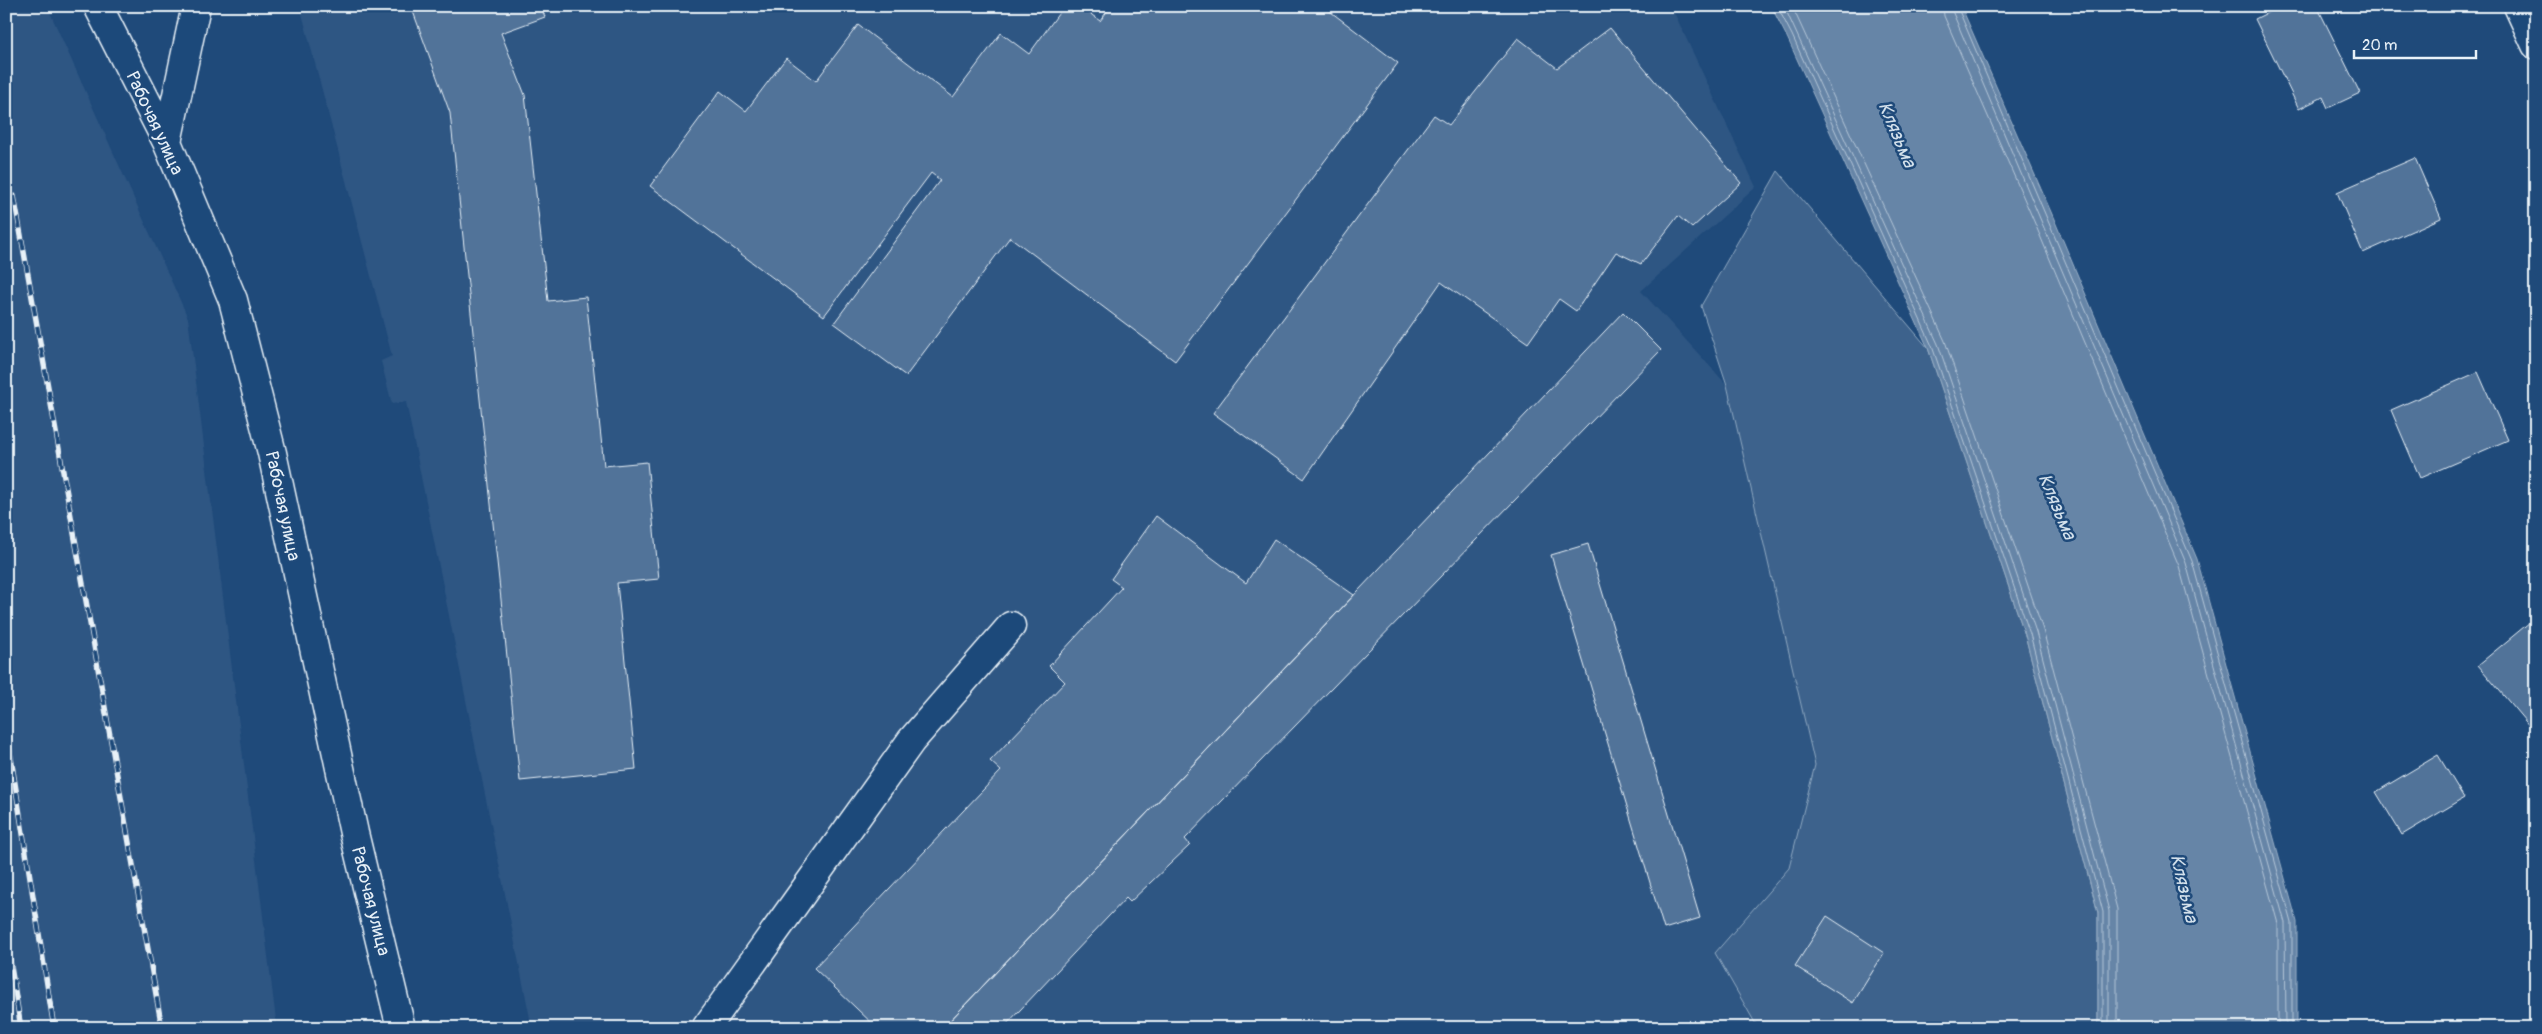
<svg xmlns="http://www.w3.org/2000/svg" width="2542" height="1034" font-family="Pangolin,sans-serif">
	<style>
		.built { fill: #2e5683 }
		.green { fill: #3c628c; stroke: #92aac2 }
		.water { fill: #6685a7; stroke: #9ab0c7 }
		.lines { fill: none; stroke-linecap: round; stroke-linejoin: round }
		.shore { stroke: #b4c6d8; stroke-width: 1 }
		.building { fill: #517399; stroke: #e8f1f8 }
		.minor-casing { stroke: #e8f1f8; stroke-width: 31 }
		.minor { stroke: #1f4a7a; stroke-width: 28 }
		.rail-casing { stroke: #e8f1f8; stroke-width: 5.5 }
		.rail { stroke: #1f4a7a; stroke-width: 4; stroke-dasharray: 11; stroke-linecap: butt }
		.labels { text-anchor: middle; stroke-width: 5; stroke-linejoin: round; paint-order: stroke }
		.street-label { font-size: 18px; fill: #e8f1f8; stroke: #1f4a7a }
		.water-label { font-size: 19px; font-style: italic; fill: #d4e1ec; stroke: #1f4a7a }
	</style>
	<rect width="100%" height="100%" fill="#1f4a7a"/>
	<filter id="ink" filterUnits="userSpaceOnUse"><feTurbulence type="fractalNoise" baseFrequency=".02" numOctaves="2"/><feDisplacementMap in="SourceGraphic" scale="10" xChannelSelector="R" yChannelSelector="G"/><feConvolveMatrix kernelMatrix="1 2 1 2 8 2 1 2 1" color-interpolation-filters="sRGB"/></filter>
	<g filter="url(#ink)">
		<path class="built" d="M 6,6 L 47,6 L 188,318 L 277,1028 L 6,1028 Z
			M 300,6 L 1671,6 L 1756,187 L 1641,291 L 1727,385 L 1815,765 L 1789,868 L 1715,953 L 1758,1028 L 532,1028 L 406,402 L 392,404 L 381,361 L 392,356 Z"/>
		<path class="green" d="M 1778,171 L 1928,348 L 2025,635 L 2098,913 L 2098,1028 L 1758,1028 L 1715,953 L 1789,868 L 1815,765 L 1727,385 L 1701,306 Z"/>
		<path class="water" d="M 1771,6 L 1961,6 L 2051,212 L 2197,559 L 2297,922 L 2297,1028 L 2098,1028 L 2098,913 L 2025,635 L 1928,348 L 1787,37 Z"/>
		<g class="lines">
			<path class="shore" d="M 1777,6 L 1792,35 L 1932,346 L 2030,634 L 2103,912 L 2103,1028
				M 1784,6 L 1938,344 L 2036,632 L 2109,911 L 2109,1028
				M 1792,6 L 1945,341 L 2043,630 L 2117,909 L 2117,1028
				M 1943,6 L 1944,16 L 2033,219 L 2179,566 L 2278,924 L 2278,1028
				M 1950,6 L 2186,563 L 2285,923 L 2286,1028
				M 1957,6 L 2192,561 L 2292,923 L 2292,1028"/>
		</g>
		<path class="building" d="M 411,6 L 541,6 L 545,17 L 501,33 L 525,95 L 548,301 L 586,297 L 604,466 L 647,462 L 659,579 L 617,583 L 636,769 L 520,781 L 450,113 Z
			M 1064,6 L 1080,6 L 1100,21 L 1111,6 L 1323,6 L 1398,63 L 1175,361 L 1010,237 L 906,376 L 834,323 L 940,180 L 931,173 L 824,316 L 650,186 L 720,91 L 746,111 L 786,58 L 816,81 L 858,25 L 953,97 L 1001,33 L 1029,54 Z
			M 2281,6 L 2317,6 L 2360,93 L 2328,108 L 2323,97 L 2299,109 L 2255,19 Z
			M 1610,28 L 1741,183 L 1692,228 L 1678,216 L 1641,264 L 1616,252 L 1576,311 L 1559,299 L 1528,343 L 1441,282 L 1304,479 L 1213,413 L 1434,115 L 1449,125 L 1518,38 L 1557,68 Z
			M 2415,158 L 2441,218 L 2363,253 L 2337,192 Z
			M 1623,312 L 1661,350 L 1185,839 L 1190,845 L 1130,902 L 1126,898 L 1003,1028 L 943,1028 Z
			M 2478,372 L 2508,440 L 2420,478 L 2391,410 Z
			M 1156,516 L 1246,583 L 1274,539 L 1354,595 L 943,1028 L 877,1028 L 814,968 L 1001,771 L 990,761 L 1065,682 L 1049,666 L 1122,587 L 1111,579 Z
			M 1588,544 L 1700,918 L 1664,929 L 1551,555 Z
			M 2536,617 L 2536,734 L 2478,665 Z
			M 2438,755 L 2464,798 L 2402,835 L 2376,792 Z
			M 1827,916 L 1884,953 L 1853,1003 L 1795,966 Z"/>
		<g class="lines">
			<g class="minor-casing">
				<path id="minor" d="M 98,6 L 167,142 L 233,300 L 272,453 L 354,833 L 401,1028
					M 2518,6 L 2536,45
					M 167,142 L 196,6
					M 706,1028 L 911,741 L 1011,626"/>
			</g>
			<use href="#minor" class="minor"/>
			<g class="rail-casing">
				<path id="rail" d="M 14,196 L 162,1028
					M 6,727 L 54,1028
					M 6,936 L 21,1028"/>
			</g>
			<use href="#rail" class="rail"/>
		</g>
	</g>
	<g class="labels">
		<g class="street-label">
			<text transform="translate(155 123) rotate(65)" y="6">Рабочая улица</text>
			<text transform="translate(283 506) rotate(78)" y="6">Рабочая улица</text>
			<text transform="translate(371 901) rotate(76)" y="6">Рабочая улица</text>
		</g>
		<g class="water-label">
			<text transform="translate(1898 134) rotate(67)" y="7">Клязьма</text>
			<text transform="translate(2058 506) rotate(67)" y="7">Клязьма</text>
			<text transform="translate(2185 888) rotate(77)" y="7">Клязьма</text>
		</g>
	</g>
	<rect width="2542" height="1034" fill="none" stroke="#1f4a7a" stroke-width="25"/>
	<rect x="12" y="12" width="2517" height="1009" fill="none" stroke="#e8f1f8" stroke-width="2" filter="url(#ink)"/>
	<path d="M2354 50v8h122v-8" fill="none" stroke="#e8f1f8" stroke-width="2.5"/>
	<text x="2362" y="50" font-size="15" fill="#e8f1f8" stroke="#1f4a7a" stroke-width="4" paint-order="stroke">20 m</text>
</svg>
